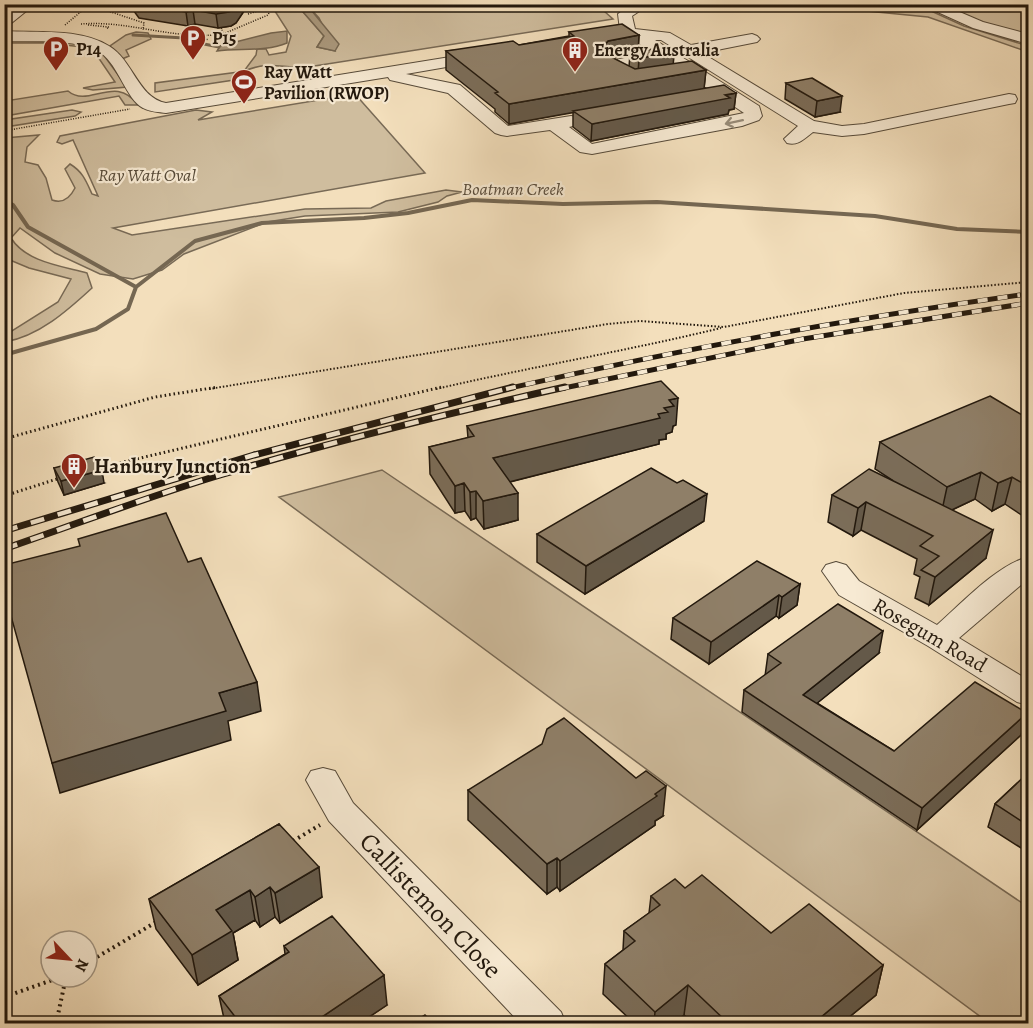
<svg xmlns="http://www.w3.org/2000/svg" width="1033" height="1028" font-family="Alegreya,serif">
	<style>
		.green { fill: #cfbd9e; stroke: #786a56; stroke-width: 1.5 }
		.water { fill: #ac9b80; stroke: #756752; stroke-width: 1.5 }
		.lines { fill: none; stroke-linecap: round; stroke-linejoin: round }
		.stream-far1 { stroke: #756752; stroke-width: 3 }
		.stream { stroke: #756752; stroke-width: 4 }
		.minor-casing { stroke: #564a39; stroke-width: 2 }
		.path-far3 { stroke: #22180d; stroke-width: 1.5; stroke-dasharray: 1 1.5; stroke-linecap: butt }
		.path-far2 { stroke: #22180d; stroke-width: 2; stroke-dasharray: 1.5 2; stroke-linecap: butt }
		.path-far1 { stroke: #22180d; stroke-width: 3; stroke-dasharray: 1.5 3; stroke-linecap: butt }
		.path { stroke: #22180d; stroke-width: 4; stroke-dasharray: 2 4; stroke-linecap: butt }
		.minor { fill: #f7ead3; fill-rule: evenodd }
		.rail-far1-casing { stroke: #22180d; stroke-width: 5 }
		.rail-casing { stroke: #22180d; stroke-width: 7 }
		.rail-far1 { stroke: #f7ead3; stroke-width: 4; stroke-dasharray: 10; stroke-linecap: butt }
		.rail { stroke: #f7ead3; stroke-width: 4.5; stroke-dasharray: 14; stroke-linecap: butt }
		.wall { fill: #7b6d59; stroke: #22180d; stroke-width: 1.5; fill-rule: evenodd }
		.shaded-wall { fill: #645949; stroke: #22180d; stroke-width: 1.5 }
		.building { fill: #8f7f68; stroke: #22180d; stroke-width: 1.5 }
		.oneway { stroke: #978c7a }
		.labels { text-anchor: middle; stroke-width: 4.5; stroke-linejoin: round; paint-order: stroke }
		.far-poi-label { font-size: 18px; font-weight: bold; fill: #22180d; stroke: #f7ead3; text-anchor: start }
		.far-park-label { font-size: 18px; font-style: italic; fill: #564a38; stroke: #f7ead3 }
		.far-water-label { font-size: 18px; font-style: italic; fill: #594c3b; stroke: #f7ead3 }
		.poi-label { font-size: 21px; font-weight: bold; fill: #22180d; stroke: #f7ead3; text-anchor: start }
		.street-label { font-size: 21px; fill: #22180d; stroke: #f7ead3 }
		.near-street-label { font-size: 26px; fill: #22180d; stroke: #f7ead3 }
	</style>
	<rect width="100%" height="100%" fill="#f3dfbc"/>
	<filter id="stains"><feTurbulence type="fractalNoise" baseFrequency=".00333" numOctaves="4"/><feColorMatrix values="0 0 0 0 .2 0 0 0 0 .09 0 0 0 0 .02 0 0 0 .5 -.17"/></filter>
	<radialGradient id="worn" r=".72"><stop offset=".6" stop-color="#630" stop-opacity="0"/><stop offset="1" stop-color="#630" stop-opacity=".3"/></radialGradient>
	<path class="green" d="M 596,4 L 613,19 L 308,67 C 282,69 271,60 244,71 L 256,55 L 257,49 L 266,49 L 269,55 L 286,52 L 291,36 L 271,5 L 297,5 L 324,36 L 317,47 L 335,51 L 319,18 L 307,5 Z
		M 831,5 L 918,5 L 964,26 L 1028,46 L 1028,52 L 928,17 L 856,10 Z
		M 938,5 L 1028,5 L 1028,35 L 990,25 Z
		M 136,32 L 148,33 L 151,39 L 126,50 L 129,56 L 122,59 L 110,46 L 126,35 Z
		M 5,39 L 78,43 L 100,50 L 127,87 L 93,90 L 83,88 L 115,82 L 98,57 L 83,47 L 46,43 L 5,43 Z
		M 239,72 L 234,80 L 155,92 L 155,83 Z
		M 68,91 C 89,109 115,73 138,105 L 125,105 L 119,96 L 5,116 L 8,113 L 5,101 Z
		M 355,94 L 425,173 L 113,228 L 132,235 L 305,209 L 371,208 L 386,201 L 446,190 L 462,192 L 447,196 L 438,202 L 398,212 L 305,216 L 267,222 L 184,254 L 162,270 L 133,279 L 100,274 L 55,253 L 20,228 L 11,238 C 26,262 61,266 87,273 L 92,288 C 67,311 39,336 5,342 L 5,336 L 10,332 L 58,302 L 71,279 L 29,268 L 5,258 L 5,138 L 39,135 L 27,147 L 25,162 L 38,165 L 46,178 L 52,200 C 63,204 70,198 75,188 L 65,169 L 70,164 C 83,172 86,181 92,194 L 98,196 L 73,140 L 62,144 L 57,142 L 60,136 L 196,110 L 212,112 L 198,120 Z
		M 72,110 L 81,112 L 75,116 L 5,127 L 5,120 Z
		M 382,470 L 1028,907 L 1028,1023 L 989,1023 L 279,497 Z"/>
	<path class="water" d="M 297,5 L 307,5 L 339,44 L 335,51 L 317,47 L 324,36 Z
		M 287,31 L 287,43 C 266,52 240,48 217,51 L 220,46 L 271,33 Z"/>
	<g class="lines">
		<path class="stream-far1" d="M 133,35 L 201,39
			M 202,41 L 204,44 L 219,47"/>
		<path class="stream" d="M 4,200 L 13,205 L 28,227 L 136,287
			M 4,355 L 96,329 L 128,309 L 136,287 L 195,241 L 262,223 L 364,218 L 408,213 L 472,200 L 563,204 L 657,202 L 875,216 L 957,229 L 1028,232"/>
		<g class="minor-casing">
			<path id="minor" d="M 18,4 L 35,4 L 9,25 L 4,26 L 4,14 Z
				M 631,4 L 650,4 L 632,16 L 635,29 L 670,33 L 691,45 L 752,34 L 757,36 L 760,39 L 757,42 L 702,53 L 814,121 L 842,126 L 864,124 L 1009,94 L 1015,95 L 1017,99 L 1015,103 L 1009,104 L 864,134 L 842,136 L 813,132 C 804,139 798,146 787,143 L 784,139 L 798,126 L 661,40 L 655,40 L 759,106 L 762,116 L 759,120 L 742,126 L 592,154 L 580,152 L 550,130 L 507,136 L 501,135 L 495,133 L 448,93 L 390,80 L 388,77 L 166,113 C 159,112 150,112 143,108 C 126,99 119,66 101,53 C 78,38 32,42 4,41 L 4,31 C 37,33 80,28 109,46 C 133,60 138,98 166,103 L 481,52 L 489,57 L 487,60 L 406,74 L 460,85 L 508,126 L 571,116 L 577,117 L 580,121 L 577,125 L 569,127 L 592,144 L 744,113 L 665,60 L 625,67 L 638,79 L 630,84 C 620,82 609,73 603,65 L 605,62 L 654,52 L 628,38 L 599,43 L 591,38 L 594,35 L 620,30 L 618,14 Z
				M 920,4 L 941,4 L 983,22 L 1028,34 L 1028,44 L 973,28 Z
				M 1028,557 L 1028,579 L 959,638 L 1028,680 L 1028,705 L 1017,702 L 928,646 L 839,595 L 822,571 L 826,565 L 836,562 L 846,565 L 859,581 L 937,625 C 961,604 997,565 1028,557 Z
				M 323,768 L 335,771 L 353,803 L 561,1012 L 566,1024 L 521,1024 L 329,821 L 306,780 L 311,771 Z"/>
		</g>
		<path class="path-far3" d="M 109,4 L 105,10 L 144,23 L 143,30
			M 655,9 L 692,4
			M 248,14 L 272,7
			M 81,24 C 130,20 175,41 224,34 L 221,29 L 223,27
			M 65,25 L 90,4
			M 88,25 L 109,27 L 106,29
			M 223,34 L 268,15 L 272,7 L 270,4
			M 188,47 L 208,39
			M 9,130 L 130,109"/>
		<path class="path-far2" d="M 209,389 L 608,324 L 640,321 L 724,327 L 904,293 L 1028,282
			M 436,389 C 531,367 626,351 721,328"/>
		<path class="path-far1" d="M 4,439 L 155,397 L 218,387
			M 98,468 L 442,387
			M 4,496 L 60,478"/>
		<path class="path" d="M 293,841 L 320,825
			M 87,963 L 158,921
			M 4,997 L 61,977
			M 56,1024 L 66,977"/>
		<use href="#minor" class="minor"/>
		<g class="rail-far1-casing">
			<path id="rail-far1" d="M 506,389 C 676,350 847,319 1020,295
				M 559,389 L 803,339 L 1028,303"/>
		</g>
		<g class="rail-casing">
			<path id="rail" d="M 4,531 L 254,455 L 513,387
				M 4,549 C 76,524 147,497 220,475 C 334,441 450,413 565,387"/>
		</g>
		<use href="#rail-far1" class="rail-far1"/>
		<use href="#rail" class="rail"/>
	</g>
	<path class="wall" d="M 123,4 L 243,4 L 244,11 L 236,23 L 231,26 L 218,28 L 195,24 L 188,26 L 139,18 L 131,7 Z
		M 569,32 L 639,35 L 638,52 L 674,53 L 673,64 L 706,70 L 704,88 L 736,93 L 734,109 L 729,110 L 728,114 L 591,141 L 573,127 L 573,112 L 509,124 L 495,112 L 495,109 L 446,70 L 446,51 L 519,45 L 569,36 ZM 630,54 L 629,67 L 613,58 Z
		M 786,83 L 840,112 L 815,117 L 785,99 Z
		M 1029,419 L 1029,514 L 1023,516 L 1005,504 L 992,511 L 975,499 L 952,510 L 986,558 L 929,605 L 915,598 L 920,577 L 914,574 L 917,559 L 861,530 L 853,536 L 828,522 L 832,495 L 892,480 L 875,469 L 880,442 Z
		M 676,425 L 673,426 L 672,432 L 666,434 L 666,439 L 659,440 L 659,444 L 510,482 L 518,520 L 484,529 L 476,518 L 471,520 L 465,511 L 455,513 L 430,474 L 429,447 L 468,438 L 467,426 Z
		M 54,468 L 104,483 L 64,495 L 58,482 Z
		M 704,521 L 585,594 L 537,562 L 537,534 Z
		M 800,584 L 797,605 L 779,618 L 776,616 L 709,664 L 671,639 L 673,618 Z
		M 879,653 L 817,703 L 894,751 L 1021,735 L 917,830 L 742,712 L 744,690 L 765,676 L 768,654 Z
		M 1029,772 L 1029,853 L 988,827 L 995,804 Z
		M 468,790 L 663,816 L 655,821 L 655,825 L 560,891 L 557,887 L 547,894 L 468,820 Z
		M 279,824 L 322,897 L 280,923 L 275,917 L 260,927 L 255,920 L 233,933 L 238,960 L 198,985 L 156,929 L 149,899 Z
		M 685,888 L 771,933 L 883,965 L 876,995 L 842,1023 L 693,1023 L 684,1015 L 674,1023 L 634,1023 L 603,994 L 605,964 L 623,950 L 624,931 L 649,913 L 651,896 Z
		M 284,946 L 387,1005 L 360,1023 L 225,1023 L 219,996 L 285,954 Z"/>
	<path class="shaded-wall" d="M 238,4 L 243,4 L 244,11 L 236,23 L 231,26 L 218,28 L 216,14 Z
		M 193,10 L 195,24 L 188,26 L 186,12 Z
		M 639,35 L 638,53 L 630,53 L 630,54 L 608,59 L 601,49 L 608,41 Z
		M 674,53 L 673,68 L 638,74 L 639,58 Z
		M 706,70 L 704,89 L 509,124 L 509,104 Z
		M 736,93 L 734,109 L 729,110 L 728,114 L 591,141 L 592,124 Z
		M 842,96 L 840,112 L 815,117 L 817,101 Z
		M 678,398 L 676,425 L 673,426 L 672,432 L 666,434 L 666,439 L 659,440 L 659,444 L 493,486 L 493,458 L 658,414 L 664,408 L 669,400 Z
		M 102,470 L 104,483 L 64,495 L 61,481 Z
		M 981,472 L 975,499 L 941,515 L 947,487 Z
		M 1012,477 L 1005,504 L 992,511 L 998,483 Z
		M 464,483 L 465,511 L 455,513 L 455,486 Z
		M 476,491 L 476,518 L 471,520 L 470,492 Z
		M 518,493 L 518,520 L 484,529 L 483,501 Z
		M 707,494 L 704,521 L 585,594 L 586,566 Z
		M 1029,496 L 1029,514 L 1023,516 L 1028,496 Z
		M 866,502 L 861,530 L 853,536 L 858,508 Z
		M 993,530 L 986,558 L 929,605 L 935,577 Z
		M 800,584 L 797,605 L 779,618 L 782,597 Z
		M 779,595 L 776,616 L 709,664 L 711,642 Z
		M 883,631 L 879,653 L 800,717 L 803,695 Z
		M 257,682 L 261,711 L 228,721 L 231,740 L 60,793 L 52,763 L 219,693 Z
		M 1027,713 L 1021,735 L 917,830 L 922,808 Z
		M 666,786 L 663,816 L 655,821 L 655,825 L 560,891 L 560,861 Z
		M 557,858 L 557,887 L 547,894 L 547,864 Z
		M 319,867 L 322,897 L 280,923 L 275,893 Z
		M 270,887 L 275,917 L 260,927 L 255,897 Z
		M 250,890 L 255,920 L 233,933 L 238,960 L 198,985 L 192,955 L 216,910 Z
		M 883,965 L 876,995 L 842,1023 L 814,1023 Z
		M 384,975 L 387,1005 L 360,1023 L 313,1023 Z
		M 688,985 L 684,1015 L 674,1023 L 654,1023 L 655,1012 Z"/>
	<path class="building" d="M 141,4 L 238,4 L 234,9 L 229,12 L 216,14 L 193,10 L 186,12 Z
		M 622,24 L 639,35 L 608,41 L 601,49 L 605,54 L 635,69 L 692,61 L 706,70 L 509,104 L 495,93 L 498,92 L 446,51 L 513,41 L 519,45 L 574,36 L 569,32 Z
		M 665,47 L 674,53 L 639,58 L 630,53 Z
		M 812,78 L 842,96 L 817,101 L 786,83 Z
		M 724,85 L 736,93 L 725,95 L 730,98 L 592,124 L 573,111 Z
		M 661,381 L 678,398 L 669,400 L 674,406 L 664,408 L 668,412 L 658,414 L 660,418 L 493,458 L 518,493 L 483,501 L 476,491 L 470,492 L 464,483 L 455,486 L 429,447 L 474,436 L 467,426 Z
		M 990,396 L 1029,419 L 1029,487 L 1012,477 L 998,483 L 981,472 L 947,487 L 880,442 Z
		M 94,457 L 102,470 L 61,481 L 54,468 Z
		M 651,468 L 677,483 L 683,480 L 707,494 L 586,566 L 537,534 Z
		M 869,469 L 993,530 L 935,577 L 921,570 L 939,556 L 920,546 L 933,536 L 866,502 L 858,508 L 832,495 Z
		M 166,513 L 188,562 L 201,558 L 257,682 L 219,693 L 226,711 L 52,763 L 4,591 L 4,565 L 80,546 L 78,539 Z
		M 757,561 L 800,584 L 782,597 L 779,595 L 711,642 L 673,618 Z
		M 838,604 L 883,631 L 803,695 L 894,751 L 975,682 L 1027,713 L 922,808 L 744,690 L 781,663 L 768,654 Z
		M 564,718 L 636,778 L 646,771 L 666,786 L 655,794 L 657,796 L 560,861 L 557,858 L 547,864 L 468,790 L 542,744 L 547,729 Z
		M 1029,772 L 1029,826 L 995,804 Z
		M 279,824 L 319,867 L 275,893 L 270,887 L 255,897 L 250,890 L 216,910 L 232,931 L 192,955 L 149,899 Z
		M 702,875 L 771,933 L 809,904 L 883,965 L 814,1023 L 728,1023 L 688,985 L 655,1012 L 605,964 L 635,941 L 624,931 L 660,905 L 651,896 L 675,879 L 685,888 Z
		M 332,916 L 384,975 L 313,1023 L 240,1023 L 219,996 L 289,952 L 284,946 Z
		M 425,1015 L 433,1023 L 412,1023 Z"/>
	<defs><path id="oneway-shaft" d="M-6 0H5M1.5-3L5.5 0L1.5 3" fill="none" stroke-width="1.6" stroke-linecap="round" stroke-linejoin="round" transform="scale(1.5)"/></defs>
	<use class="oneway" href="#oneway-shaft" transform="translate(734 122) rotate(168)"/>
	<defs>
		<g id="parking-pin" transform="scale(1.35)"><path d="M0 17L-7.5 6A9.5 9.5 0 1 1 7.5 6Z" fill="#8f2418" stroke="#f7ead3"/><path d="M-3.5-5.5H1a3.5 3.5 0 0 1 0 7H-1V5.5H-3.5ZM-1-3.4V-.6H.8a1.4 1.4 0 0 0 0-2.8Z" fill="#fff"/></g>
		<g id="building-pin" transform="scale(1.35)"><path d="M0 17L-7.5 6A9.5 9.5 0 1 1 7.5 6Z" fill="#8f2418" stroke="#f7ead3"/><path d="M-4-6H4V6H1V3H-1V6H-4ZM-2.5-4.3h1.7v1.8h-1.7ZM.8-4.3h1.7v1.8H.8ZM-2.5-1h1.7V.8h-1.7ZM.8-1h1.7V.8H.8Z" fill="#fff"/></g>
		<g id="stadium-pin" transform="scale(1.35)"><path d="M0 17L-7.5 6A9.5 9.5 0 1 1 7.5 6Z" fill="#8f2418" stroke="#f7ead3"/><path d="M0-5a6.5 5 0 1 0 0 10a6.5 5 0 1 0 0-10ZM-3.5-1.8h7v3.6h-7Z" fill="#fff"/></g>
	</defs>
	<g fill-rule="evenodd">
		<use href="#parking-pin" x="193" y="38"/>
		<use href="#parking-pin" x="56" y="49"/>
		<use href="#building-pin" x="575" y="50"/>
		<use href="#stadium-pin" x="244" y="82"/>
		<use href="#building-pin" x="74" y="466"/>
	</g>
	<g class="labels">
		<g class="far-poi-label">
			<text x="212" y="44">P15</text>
			<text x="76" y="55">P14</text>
			<text x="594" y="56">Energy Australia</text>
			<text x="264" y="78">Ray Watt<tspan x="264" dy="21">Pavilion (RWOP)</tspan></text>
		</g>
		<g class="far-park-label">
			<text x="147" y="181">Ray Watt Oval</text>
		</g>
		<g class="far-water-label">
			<text x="513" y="195">Boatman Creek</text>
		</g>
		<g class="poi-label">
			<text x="94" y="473">Hanbury Junction</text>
		</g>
		<g class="street-label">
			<text transform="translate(930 635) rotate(30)" y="7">Rosegum Road</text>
		</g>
		<g class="near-street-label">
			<text transform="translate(431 905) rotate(46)" y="9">Callistemon Close</text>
		</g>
	</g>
	<rect width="1033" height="1028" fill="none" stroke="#f3dfbc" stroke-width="24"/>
	<rect x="6" y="6" width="1021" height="1016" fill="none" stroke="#22180d" stroke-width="3"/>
	<rect x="12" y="12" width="1009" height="1004" fill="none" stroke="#22180d" stroke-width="1.5"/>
	<g transform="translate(69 959) rotate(116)"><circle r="28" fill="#f7ead3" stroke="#a29684" stroke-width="1.5"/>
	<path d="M0-4.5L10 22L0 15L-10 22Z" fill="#8f2418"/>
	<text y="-9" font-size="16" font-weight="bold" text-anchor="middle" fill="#22180d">N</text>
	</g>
	<rect width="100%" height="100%" filter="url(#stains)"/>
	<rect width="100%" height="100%" fill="url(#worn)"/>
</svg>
